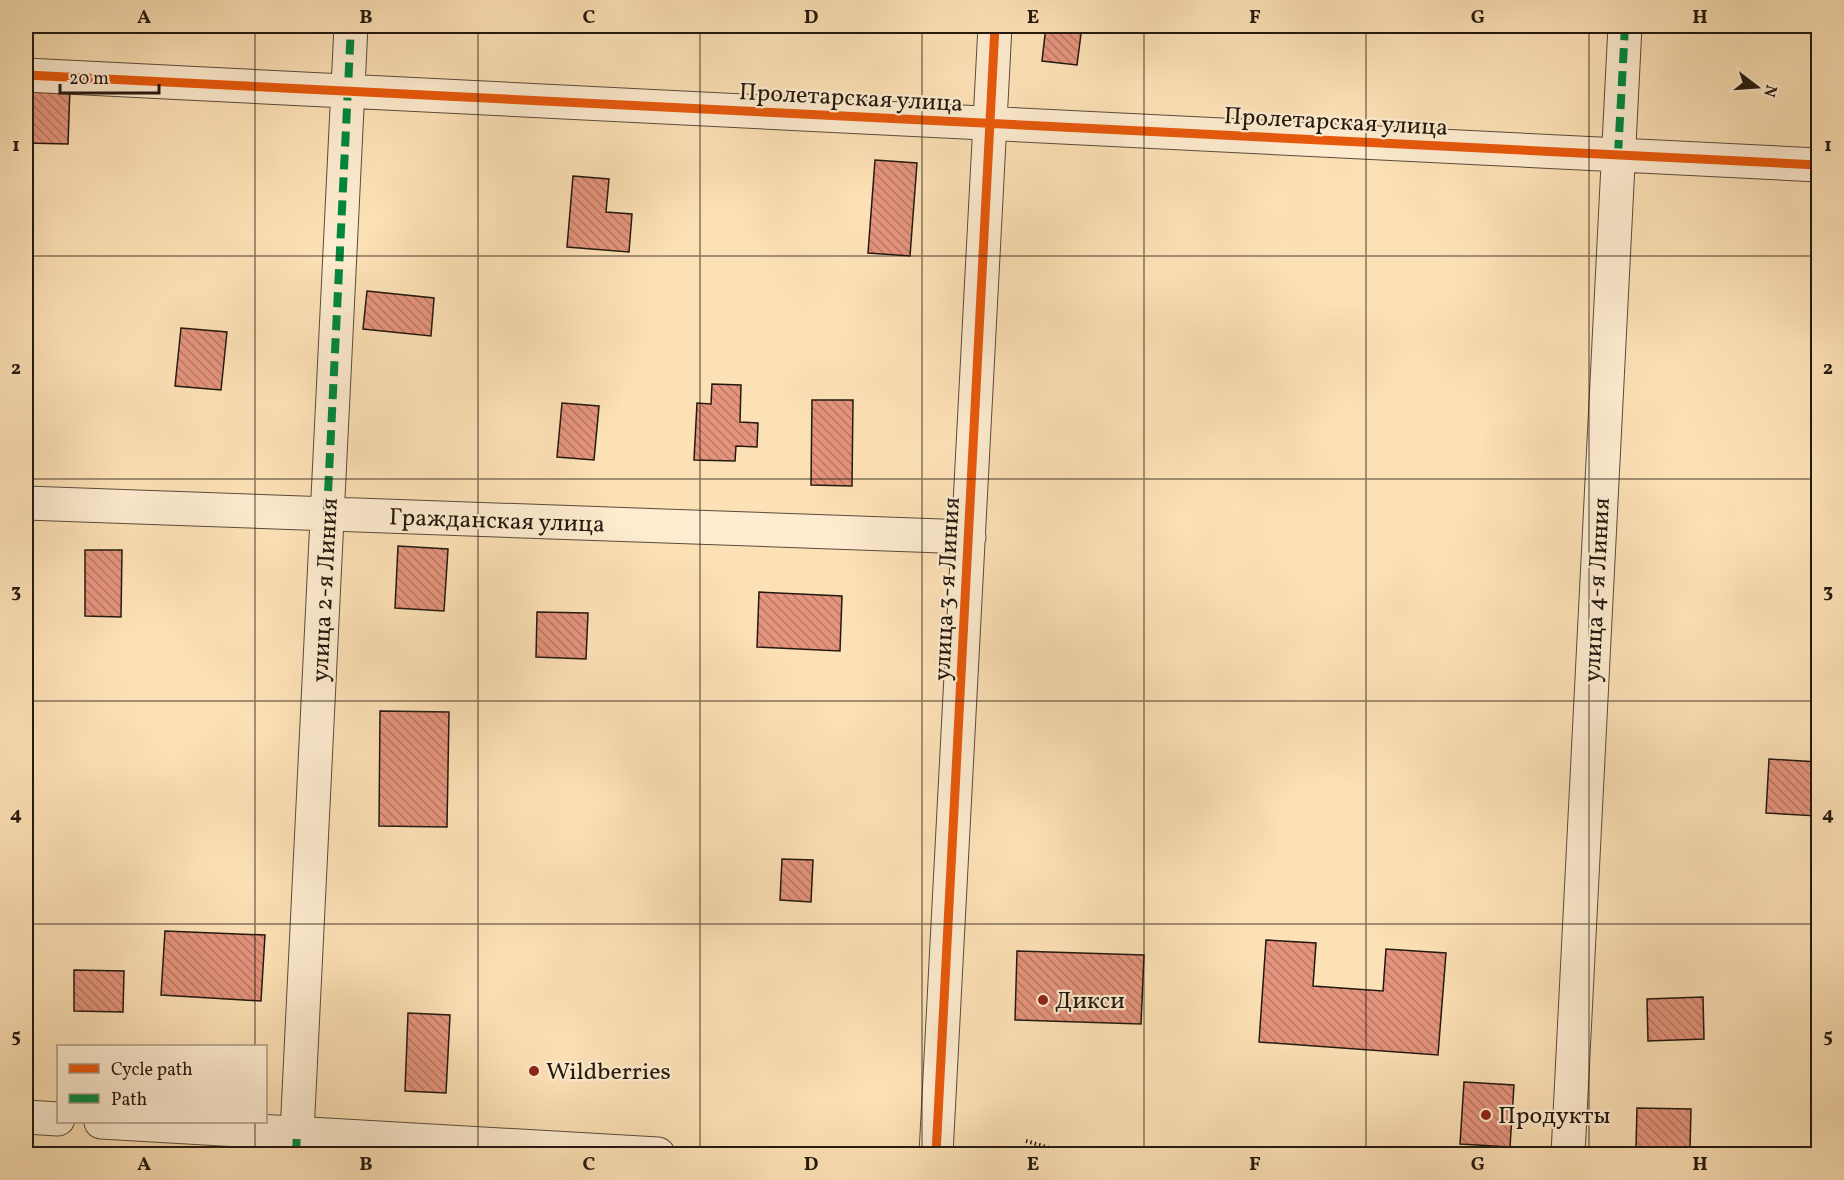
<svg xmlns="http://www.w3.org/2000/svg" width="1844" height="1180" font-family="Vollkorn,serif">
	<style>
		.building { fill: url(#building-back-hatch); stroke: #23190f; stroke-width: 1.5 }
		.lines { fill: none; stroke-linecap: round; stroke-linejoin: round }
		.minor-casing { stroke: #5a4b39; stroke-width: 35 }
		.tertiary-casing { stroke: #5a4b39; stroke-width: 35 }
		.path { stroke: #23190f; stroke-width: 4; stroke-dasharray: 1.5 3; stroke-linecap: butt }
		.minor { stroke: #feecd0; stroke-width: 33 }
		.tertiary { stroke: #feecd0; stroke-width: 33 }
		.quiet { stroke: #00873e; stroke-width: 8; stroke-dasharray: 15 8; stroke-linecap: butt }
		.cycleway-casing { stroke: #feecd0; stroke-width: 13 }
		.cycleway { stroke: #e8590c; stroke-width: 9 }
		.grid { fill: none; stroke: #23190f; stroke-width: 1.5; stroke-opacity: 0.55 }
		.poi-dot { fill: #8f2418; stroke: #feecd0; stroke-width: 2 }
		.labels { text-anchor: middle; stroke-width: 4.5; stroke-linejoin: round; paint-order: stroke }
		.street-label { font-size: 24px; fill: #23190f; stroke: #feecd0 }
		.poi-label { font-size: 24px; fill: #23190f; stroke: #feecd0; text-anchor: start }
		.neatline { fill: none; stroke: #23190f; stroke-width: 2 }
		.grid-label { font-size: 20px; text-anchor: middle; font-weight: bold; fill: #23190f }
	</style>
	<defs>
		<pattern id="building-back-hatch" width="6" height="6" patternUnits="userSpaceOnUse" patternTransform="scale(1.5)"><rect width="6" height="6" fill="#e5947d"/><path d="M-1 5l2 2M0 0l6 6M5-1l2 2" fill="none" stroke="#b97865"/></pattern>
	</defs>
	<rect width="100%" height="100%" fill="#fde1b6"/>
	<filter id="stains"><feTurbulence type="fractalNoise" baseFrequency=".00333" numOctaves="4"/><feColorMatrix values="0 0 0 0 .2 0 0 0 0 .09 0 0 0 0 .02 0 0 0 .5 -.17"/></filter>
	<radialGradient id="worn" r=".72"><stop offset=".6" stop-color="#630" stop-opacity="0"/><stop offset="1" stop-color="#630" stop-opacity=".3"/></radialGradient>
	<path class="building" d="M 1046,26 L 1082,26 L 1077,65 L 1042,61 Z
		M 26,86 L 70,87 L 68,144 L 26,143 Z
		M 875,160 L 917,163 L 910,256 L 868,253 Z
		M 573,176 L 609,179 L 606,212 L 632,214 L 629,252 L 567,247 Z
		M 367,291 L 434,298 L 431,336 L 363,329 Z
		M 181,328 L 227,332 L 221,390 L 175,386 Z
		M 712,384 L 741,385 L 740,422 L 758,423 L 757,447 L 736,446 L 735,461 L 694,460 L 697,403 L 711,404 Z
		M 812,400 L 853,400 L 852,486 L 811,485 Z
		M 562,403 L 599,406 L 594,460 L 557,457 Z
		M 398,546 L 448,549 L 444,611 L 395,608 Z
		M 85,550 L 122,550 L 121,617 L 85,616 Z
		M 759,592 L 842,596 L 840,651 L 757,647 Z
		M 537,612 L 588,613 L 586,659 L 536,657 Z
		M 380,711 L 449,712 L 447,827 L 379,826 Z
		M 1769,759 L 1818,762 L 1818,816 L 1766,813 Z
		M 782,859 L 813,860 L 811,902 L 780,900 Z
		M 165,931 L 265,935 L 261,1001 L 161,995 Z
		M 1266,940 L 1316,943 L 1313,986 L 1383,991 L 1386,949 L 1446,953 L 1438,1055 L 1259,1042 Z
		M 1017,951 L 1144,955 L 1141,1024 L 1015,1020 Z
		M 74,970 L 124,971 L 123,1012 L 74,1011 Z
		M 1703,997 L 1704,1039 L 1648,1041 L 1647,999 Z
		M 408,1013 L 450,1015 L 446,1093 L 405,1091 Z
		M 1464,1082 L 1514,1085 L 1510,1147 L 1460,1144 Z
		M 1637,1108 L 1691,1109 L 1690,1149 L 1636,1148 Z"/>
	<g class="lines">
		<g class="minor-casing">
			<path id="minor" d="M 26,75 L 1818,165
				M 26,503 L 969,537
				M 296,1154 L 351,26
				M 936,1154 L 995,26
				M 1568,1154 L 1625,26"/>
		</g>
		<g class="tertiary-casing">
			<path id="tertiary" d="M 26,1117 L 58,1119
				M 101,1122 L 658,1154"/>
		</g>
		<path class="path" d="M 1026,1141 L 1070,1154"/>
		<use href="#minor" class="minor"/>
		<use href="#tertiary" class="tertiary"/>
		<path class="quiet" d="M 1618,155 L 1625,26
			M 327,514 L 351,26
			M 296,1154 L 297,1133"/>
		<g class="cycleway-casing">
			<path id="cycleway" d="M 26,75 L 1818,165
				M 936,1154 L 995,26"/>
		</g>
		<use href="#cycleway" class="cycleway"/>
	</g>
	<path class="grid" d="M 255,26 L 255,1046M 478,26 L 478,1154M 700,26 L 700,1154M 922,26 L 922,1154M 1144,26 L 1144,1154M 1366,26 L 1366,1154M 1589,26 L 1589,1154M 26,256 L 1818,256M 26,479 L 1818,479M 26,701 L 1818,701M 26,924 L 1818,924M 255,1122 L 255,1154"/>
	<g class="poi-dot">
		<circle cx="1043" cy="1000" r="6"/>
		<circle cx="534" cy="1071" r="6"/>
		<circle cx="1486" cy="1115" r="6"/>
	</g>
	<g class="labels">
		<g class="street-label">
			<text transform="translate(851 97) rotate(3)" y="8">Пролетарская улица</text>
			<text transform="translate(1336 121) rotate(3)" y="8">Пролетарская улица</text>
			<text transform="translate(497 520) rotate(2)" y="8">Гражданская улица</text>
			<text transform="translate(946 589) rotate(-87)" y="8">улица 3-я Линия</text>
			<text transform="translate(324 590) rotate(-87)" y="8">улица 2-я Линия</text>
			<text transform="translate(1596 590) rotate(-87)" y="8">улица 4-я Линия</text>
		</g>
		<g class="poi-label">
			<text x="1055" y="1008">Дикси</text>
			<text x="546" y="1079">Wildberries</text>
			<text x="1498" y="1123">Продукты</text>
		</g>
	</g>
	<rect width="1844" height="1180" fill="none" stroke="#fde1b6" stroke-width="66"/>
	<rect x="57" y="1045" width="210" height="78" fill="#feecd0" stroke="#a69883" stroke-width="1.5"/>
	<rect x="69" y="1064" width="30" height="9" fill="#e8590c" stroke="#a69883" stroke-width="1.5"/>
	<text x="111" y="1075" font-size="18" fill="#23190f">Cycle path</text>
	<rect x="69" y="1094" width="30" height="9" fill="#00873e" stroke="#a69883" stroke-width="1.5"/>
	<text x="111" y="1105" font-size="18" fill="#23190f">Path</text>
	<g transform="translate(1757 87) rotate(107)" stroke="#feecd0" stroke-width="4.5" paint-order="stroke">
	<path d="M0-4.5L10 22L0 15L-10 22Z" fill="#23190f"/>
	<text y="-9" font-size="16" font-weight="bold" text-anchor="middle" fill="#23190f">N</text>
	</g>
	<path d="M60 84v9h99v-9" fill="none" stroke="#23190f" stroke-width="3"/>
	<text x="69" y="84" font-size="18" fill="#23190f" stroke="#feecd0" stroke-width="4.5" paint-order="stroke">20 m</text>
	<rect x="33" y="33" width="1778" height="1114" class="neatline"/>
	<g class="grid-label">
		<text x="144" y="23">A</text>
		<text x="366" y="23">B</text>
		<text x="589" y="23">C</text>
		<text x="811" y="23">D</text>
		<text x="1033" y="23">E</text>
		<text x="1255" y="23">F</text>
		<text x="1478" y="23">G</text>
		<text x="1700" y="23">H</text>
		<text x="16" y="151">1</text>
		<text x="1828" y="151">1</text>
		<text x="16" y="374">2</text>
		<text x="1828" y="374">2</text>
		<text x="16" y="597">3</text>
		<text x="1828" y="597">3</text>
		<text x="16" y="820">4</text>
		<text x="1828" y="820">4</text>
		<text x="16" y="1042">5</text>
		<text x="1828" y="1042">5</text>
		<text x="144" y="1170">A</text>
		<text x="366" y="1170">B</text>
		<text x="589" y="1170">C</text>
		<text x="811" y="1170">D</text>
		<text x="1033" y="1170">E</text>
		<text x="1255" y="1170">F</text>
		<text x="1478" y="1170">G</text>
		<text x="1700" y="1170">H</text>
	</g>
	<rect width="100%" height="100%" filter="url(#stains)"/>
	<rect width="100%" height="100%" fill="url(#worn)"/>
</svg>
